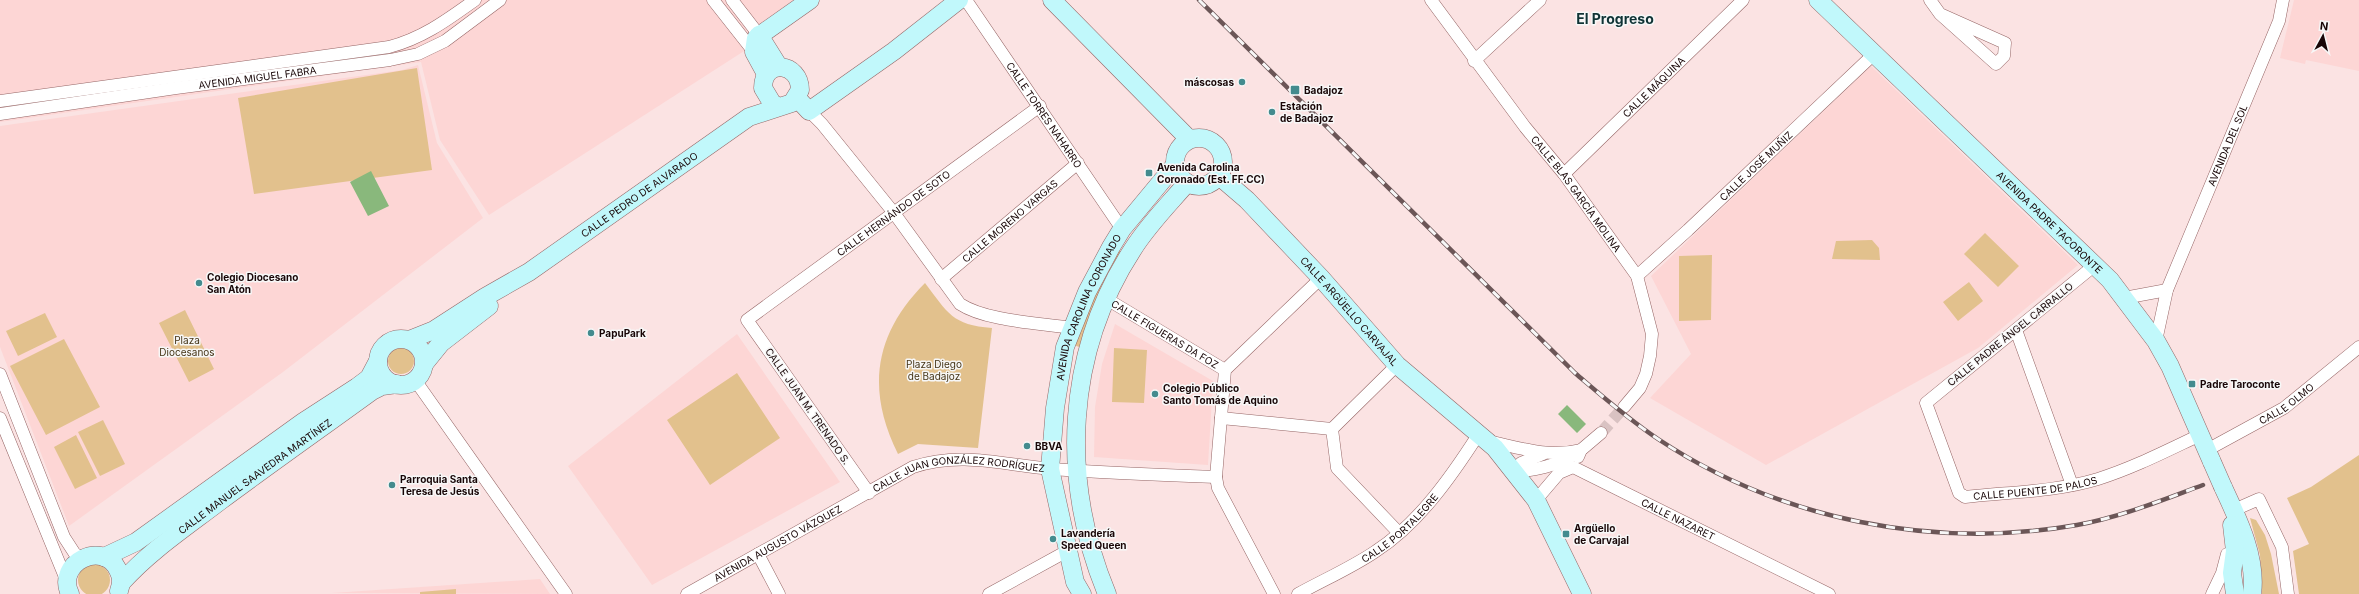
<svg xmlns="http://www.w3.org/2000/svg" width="2359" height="594" font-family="Inter,sans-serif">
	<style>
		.built { fill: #fdd6d5 }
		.green { fill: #e2c18d }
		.water { fill: #89b87c }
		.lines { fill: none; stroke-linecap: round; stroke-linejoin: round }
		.street-tunnel { stroke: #d9c2c2; stroke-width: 12; stroke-dasharray: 12 6; stroke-linecap: butt }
		.street-casing { stroke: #956565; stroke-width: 13 }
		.secondary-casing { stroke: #956565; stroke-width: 19 }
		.street { stroke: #fff; stroke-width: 12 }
		.secondary { stroke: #c1f8fb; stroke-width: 18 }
		.rail-casing { stroke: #6b5657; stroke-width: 4.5 }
		.rail { stroke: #f7f7f7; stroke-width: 3; stroke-dasharray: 9; stroke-linecap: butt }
		.secondary-bridge-casing { stroke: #956565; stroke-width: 19; stroke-linecap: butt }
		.secondary-bridge { stroke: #c1f8fb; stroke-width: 18 }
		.poi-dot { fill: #438b8e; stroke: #f7f7f7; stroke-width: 1.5 }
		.labels { text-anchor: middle; stroke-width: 3; stroke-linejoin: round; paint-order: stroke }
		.street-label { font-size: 10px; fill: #180607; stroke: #f7f7f7 }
		.poi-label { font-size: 10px; font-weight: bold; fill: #180607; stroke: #f7f7f7; text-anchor: start }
		.park-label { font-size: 10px; fill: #453416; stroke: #f7f7f7 }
		.district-label { font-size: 14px; font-weight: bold; fill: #103335; stroke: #f7f7f7 }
	</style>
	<rect width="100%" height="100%" fill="#fbe3e3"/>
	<path class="built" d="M 0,0 L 816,0 L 755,44 L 489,215 L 440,140 L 421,62 L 0,122 Z
		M 2294,0 L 2359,0 L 2359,71 L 2306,60 L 2305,64 L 2280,58 Z
		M 418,65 L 437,143 L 483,218 L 283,372 L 69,526 L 0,347 L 0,126 L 402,70 Z
		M 1871,66 L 2078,265 L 1978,348 L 1766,465 L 1650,398 L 1691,354 L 1651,276 Z
		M 1115,324 L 1213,381 L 1208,465 L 1094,457 L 1095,407 L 1102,364 Z
		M 737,334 L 840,482 L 652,585 L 568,466 Z
		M 540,579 L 550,594 L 332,593 Z"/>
	<path class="green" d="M 417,68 L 432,170 L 254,194 L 238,98 Z
		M 1985,233 L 2019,266 L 1998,287 L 1964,254 Z
		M 1872,240 L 1879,248 L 1880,260 L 1832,259 L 1836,241 Z
		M 1118,250 L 1123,252 L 1099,295 L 1079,347 L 1074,345 L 1082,320 Z
		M 1712,255 L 1711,320 L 1679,321 L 1679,256 Z
		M 1969,282 L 1983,301 L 1958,321 L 1943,302 Z
		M 925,283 C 948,313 952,325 992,328 L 978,448 L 918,444 L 898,454 C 866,390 874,334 925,283 Z
		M 185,310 L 214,369 L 189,382 L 159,323 Z
		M 45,313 L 57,337 L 18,356 L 6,331 Z
		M 64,339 L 100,407 L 46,435 L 10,366 Z
		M388 361a13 13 0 1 1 26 0a13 13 0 1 1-26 0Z
		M 1114,348 L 1147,350 L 1144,403 L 1112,402 Z
		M 737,373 L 780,438 L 710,485 L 667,420 Z
		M 103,420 L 125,464 L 100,476 L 78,432 Z
		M 76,435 L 97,478 L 75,489 L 54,447 Z
		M 2359,455 L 2359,594 L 2299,594 L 2293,551 L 2309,544 L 2287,498 L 2311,487 Z
		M 2250,518 L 2256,520 L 2265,535 L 2271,554 L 2279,594 L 2262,594 L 2260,555 Z
		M78 580a16 16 0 1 1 32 0a16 16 0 1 1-32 0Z
		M 456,589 L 456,594 L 420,594 L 420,592 Z"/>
	<path class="water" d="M 371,171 L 389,206 L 368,216 L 350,182 Z
		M 1567,405 L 1586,424 L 1577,433 L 1558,414 Z"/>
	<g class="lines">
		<path class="street-tunnel" d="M 1601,433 L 1624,407"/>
		<g class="street-casing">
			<g id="street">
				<path d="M 713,0 L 754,52"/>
				<path d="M 732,0 L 759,35"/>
				<path id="s1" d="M 966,0 L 1122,229"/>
				<path id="s2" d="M 1431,0 L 1525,127 L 1564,174 L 1637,276 L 1652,334 L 1650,356 L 1646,374 L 1640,388 L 1624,407"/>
				<path d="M 1930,0 L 1940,14 L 2005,43 L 2004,56 L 1996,64 L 1940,14"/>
				<path d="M 1474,61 L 1540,0"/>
				<path d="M 0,101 L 389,47 C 423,38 447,20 475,0"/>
				<path d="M 809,111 L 822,124 L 894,213 L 960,304 C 986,321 1039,323 1071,328"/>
				<path id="s3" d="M 0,114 L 176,88 L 390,60 L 418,54 L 445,41 L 500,0"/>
				<path id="s4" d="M 1564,174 L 1743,0"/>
				<path id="s5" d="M 2095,265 L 1926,403 L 1959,493 L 1965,497 C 2009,492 2055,492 2098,479 C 2133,468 2166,451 2200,435"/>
				<path id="s6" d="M 1637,276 L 1688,230 L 1874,54"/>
				<path id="s7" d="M 941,279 L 1078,163"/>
				<path id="s8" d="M 1105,298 L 1225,370"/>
				<path d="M 2124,298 L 2167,290"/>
				<path d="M 2016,330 L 2072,485"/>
				<path id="s9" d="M 2156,341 L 2167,290 L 2279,21 L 2283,0"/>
				<path d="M 1397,365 L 1332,429 L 1337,468 L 1399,533"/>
				<path d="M 0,374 L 64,537 L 75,554 L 83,557"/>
				<path d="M 415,380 L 566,594"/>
				<path d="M 0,418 L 67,582"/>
				<path d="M 1221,418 L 1332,429"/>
				<path d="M 1488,441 C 1520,448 1548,458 1581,450"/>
				<path id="s10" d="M 2207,450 L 2284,408 L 2359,347"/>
				<path d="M 1578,457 L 1581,450 L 1601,433"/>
				<path d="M 1513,472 C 1536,470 1557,466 1576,453"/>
				<path d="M 1513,472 L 1521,463 L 1543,454"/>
				<path id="s11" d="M 869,493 L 747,320 L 1040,106"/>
				<path id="s12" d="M 1536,500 L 1559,473 L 1573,467 L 1829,594"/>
				<path d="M 2234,510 L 2259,499 L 2282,547 L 2288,594"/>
				<path d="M 758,554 L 779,594"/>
				<path id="s13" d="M 687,594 L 913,467 C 962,451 1003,465 1052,469 C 1106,473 1161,475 1216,477"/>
				<path d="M 989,594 L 1069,550"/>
				<path d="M 1274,594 L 1218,488 L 1216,477 L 1225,370 L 1321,278"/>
				<path id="s14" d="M 1298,594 C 1323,580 1351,568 1376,551 C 1418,524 1451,477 1478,435"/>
				<path d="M 2212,594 L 2222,573 L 2227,554"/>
			</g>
		</g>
		<g class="secondary-casing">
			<g id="secondary">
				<path d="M 1052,0 L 1189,139"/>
				<path id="s15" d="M 1818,0 L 2110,280 L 2156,341 L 2170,366 L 2212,462"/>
				<path d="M 759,35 L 779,67"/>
				<path d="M 766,74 L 754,52 L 756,38 L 810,0"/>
				<path d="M 797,98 L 809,111 L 894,51 L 959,0"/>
				<circle cx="1199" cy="162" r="24"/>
				<path id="s16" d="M 1219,176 L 1247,200 L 1321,278 L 1397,365 L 1495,448 L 1536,500 L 1582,594"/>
				<circle cx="401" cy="362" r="23"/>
				<path id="s17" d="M 409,340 L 434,330 L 485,297 L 529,272 L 749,117 L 792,103 L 800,90 C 800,62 763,58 763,88 L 772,103 L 779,107"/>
				<path d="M 424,364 L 441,343 L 489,306"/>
				<path d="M 2223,487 C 2238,519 2257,558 2252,594"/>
				<path d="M 2232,525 L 2235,551 L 2232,573 L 2235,594"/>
				<path d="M 104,557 L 136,542 L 303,422 L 357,387 L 369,378 L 378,361"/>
				<path id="s18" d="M 122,582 C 150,551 186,527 220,501 C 270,464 321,428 372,391 L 382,386 L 397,384"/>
				<path d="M 70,594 C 55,563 103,539 118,570 C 122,577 122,583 119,591"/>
				<path id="s19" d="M 1082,594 L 1075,582 L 1050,469 L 1055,408 L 1065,347 L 1087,292 L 1111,247 L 1122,229 L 1175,165"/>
				<path d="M 1107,594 C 1060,481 1065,353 1133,249 C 1148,225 1169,204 1187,183"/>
			</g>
		</g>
		<use href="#street" class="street"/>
		<use href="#secondary" class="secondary"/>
		<g class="rail-casing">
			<path id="rail" d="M 1199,0 L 1575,373 C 1602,396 1628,419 1658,439 C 1780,520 1933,550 2077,525 C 2121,517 2162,500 2203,485"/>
		</g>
		<use href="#rail" class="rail"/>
		<g class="secondary-bridge-casing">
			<path id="secondary-bridge" d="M 2212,462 L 2223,487"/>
		</g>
		<use href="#secondary-bridge" class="secondary-bridge"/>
	</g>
	<g class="poi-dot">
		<circle cx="1242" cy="82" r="4"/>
		<rect x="1290" y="85" width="10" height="10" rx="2"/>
		<circle cx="1272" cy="112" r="4"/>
		<rect x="1145" y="169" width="8" height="8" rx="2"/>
		<circle cx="199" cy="283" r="4"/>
		<circle cx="591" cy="333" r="4"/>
		<rect x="2188" y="380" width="8" height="8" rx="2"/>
		<circle cx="1155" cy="394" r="4"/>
		<circle cx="1027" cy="446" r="4"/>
		<circle cx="392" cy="485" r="4"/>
		<rect x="1562" y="530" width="8" height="8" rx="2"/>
		<circle cx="1053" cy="539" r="4"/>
	</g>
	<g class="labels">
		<g class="street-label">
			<text dy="4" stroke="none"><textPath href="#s3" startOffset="260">AVENIDA MIGUEL FABRA</textPath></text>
			<text dy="4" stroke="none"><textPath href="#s4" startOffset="125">CALLE MÁQUINA</textPath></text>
			<text dy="4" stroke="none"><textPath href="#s1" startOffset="139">CALLE TORRES NAHARRO</textPath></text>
			<text dy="4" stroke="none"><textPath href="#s9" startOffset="209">AVENIDA DEL SOL</textPath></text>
			<text dy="4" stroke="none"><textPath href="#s6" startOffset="162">CALLE JOSÉ MUÑIZ</textPath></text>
			<text dy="4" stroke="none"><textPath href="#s2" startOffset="242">CALLE BLAS GARCÍA MOLINA</textPath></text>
			<text dy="4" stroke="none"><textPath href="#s17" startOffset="273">CALLE PEDRO DE ALVARADO</textPath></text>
			<text dy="4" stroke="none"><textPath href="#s11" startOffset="393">CALLE HERNÁNDO DE SOTO</textPath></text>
			<text dy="4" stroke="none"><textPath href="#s7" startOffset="90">CALLE MORENO VARGAS</textPath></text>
			<text dy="4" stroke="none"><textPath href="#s15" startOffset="321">AVENIDA PADRE TACORONTE</textPath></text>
			<text dy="4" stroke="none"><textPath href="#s19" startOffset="298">AVENIDA CAROLINA CORONADO</textPath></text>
			<text dy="4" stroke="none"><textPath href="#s16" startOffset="188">CALLE ARGÜELLO CARVAJAL</textPath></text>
			<text dy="4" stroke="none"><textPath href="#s8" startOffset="70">CALLE FIGUERAS DA FOZ</textPath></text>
			<text transform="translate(2010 334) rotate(-39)" y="4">CALLE PADRE ÁNGEL CARRALLO</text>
			<text dy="4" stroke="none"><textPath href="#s10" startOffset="92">CALLE OLMO</textPath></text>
			<text transform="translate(808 406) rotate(55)" y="4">CALLE JUAN M. TRENADO S.</text>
			<text dy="4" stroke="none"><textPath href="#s18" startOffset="170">CALLE MANUEL SAAVEDRA MARTÍNEZ</textPath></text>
			<text dy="4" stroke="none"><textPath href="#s13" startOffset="303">CALLE JUAN GONZÁLEZ RODRÍGUEZ</textPath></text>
			<text dy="4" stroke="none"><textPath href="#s5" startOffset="392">CALLE PUENTE DE PALOS</textPath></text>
			<text dy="4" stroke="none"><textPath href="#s12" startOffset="168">CALLE NAZARET</textPath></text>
			<text dy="4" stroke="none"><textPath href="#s14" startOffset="122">CALLE PORTALEGRE</textPath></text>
			<text dy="4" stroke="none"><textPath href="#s13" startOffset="104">AVENIDA AUGUSTO VÁZQUEZ</textPath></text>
		</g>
		<g class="poi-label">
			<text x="1234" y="86" text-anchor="end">máscosas</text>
			<text x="1304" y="94">Badajoz</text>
			<text x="1280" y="110">Estación<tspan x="1280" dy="12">de Badajoz</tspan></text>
			<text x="1157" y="171">Avenida Carolina<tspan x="1157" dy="12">Coronado (Est. FF.CC)</tspan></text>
			<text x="207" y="281">Colegio Diocesano<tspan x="207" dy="12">San Atón</tspan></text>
			<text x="599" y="337">PapuPark</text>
			<text x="2200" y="388">Padre Taroconte</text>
			<text x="1163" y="392">Colegio Público<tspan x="1163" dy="12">Santo Tomás de Aquino</tspan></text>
			<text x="1035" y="450">BBVA</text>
			<text x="400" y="483">Parroquia Santa<tspan x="400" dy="12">Teresa de Jesús</tspan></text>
			<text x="1574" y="532">Argüello<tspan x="1574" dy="12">de Carvajal</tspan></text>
			<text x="1061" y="537">Lavandería<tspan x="1061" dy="12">Speed Queen</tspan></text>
		</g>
		<g class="park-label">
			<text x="187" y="344">Plaza<tspan x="187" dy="12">Diocesanos</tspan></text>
			<text x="934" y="368">Plaza Diego<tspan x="934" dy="12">de Badajoz</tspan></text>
		</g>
		<g class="district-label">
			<text x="1615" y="24">El Progreso</text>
		</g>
	</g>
	<g transform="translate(2323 36) rotate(7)" stroke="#f7f7f7" stroke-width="3" paint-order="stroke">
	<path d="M0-3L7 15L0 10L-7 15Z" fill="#180607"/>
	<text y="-6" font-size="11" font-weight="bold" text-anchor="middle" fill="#180607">N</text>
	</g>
</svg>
